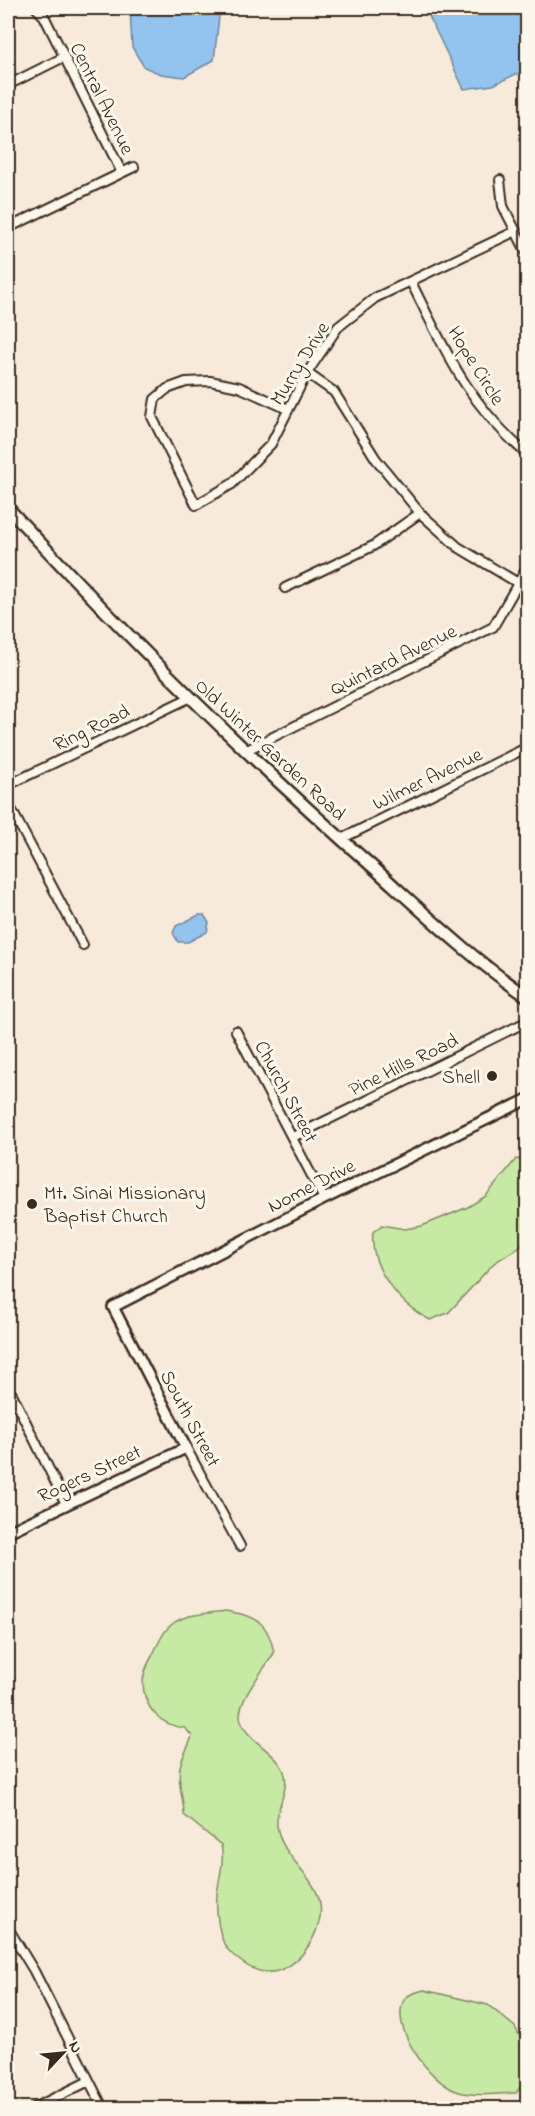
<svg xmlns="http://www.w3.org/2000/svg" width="535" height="2116" font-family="'Indie Flower',sans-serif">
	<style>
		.green { fill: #c6eaa4; stroke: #808a61; stroke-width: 1.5 }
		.water { fill: #93c4ef; stroke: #70869b; stroke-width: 1.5 }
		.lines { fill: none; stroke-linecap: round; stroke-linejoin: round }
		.minor-casing { stroke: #3b2a1e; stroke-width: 12 }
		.tertiary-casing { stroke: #3b2a1e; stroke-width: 14 }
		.secondary-casing { stroke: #3b2a1e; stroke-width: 15 }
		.minor { stroke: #fbf7ec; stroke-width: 8 }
		.tertiary { stroke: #fbf7ec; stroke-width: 9 }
		.secondary { stroke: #fbf7ec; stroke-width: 10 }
		.poi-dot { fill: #3b2a1e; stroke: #fbf7ec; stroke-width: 2 }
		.labels { text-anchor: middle; stroke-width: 6; stroke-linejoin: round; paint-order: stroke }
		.street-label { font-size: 20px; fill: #3b2a1e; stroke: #fbf7ec }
		.poi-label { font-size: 20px; fill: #3b2a1e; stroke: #fbf7ec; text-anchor: end }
	</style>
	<rect width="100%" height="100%" fill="#f7eadb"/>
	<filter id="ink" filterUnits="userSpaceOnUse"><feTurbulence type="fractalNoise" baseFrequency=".0167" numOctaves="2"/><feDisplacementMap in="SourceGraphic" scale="12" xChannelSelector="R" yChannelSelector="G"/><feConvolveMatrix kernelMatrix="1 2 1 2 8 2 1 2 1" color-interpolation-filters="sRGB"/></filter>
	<g filter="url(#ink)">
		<path class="green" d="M 516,1159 L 527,1161 L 527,1242 L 494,1263 L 448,1313 L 430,1320 C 400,1305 369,1268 373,1232 L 382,1225 L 405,1229 L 422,1226 L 468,1207 L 486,1196 Z
			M 225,1611 C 255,1616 268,1620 274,1653 C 264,1670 240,1697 240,1716 C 241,1736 270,1749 280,1764 C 295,1785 275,1804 277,1825 C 281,1864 330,1880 319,1922 C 310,1956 278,1988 243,1963 C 236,1958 228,1952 224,1944 C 218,1929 216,1910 217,1894 C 219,1878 225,1860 221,1845 L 184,1815 C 184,1799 177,1784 180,1767 C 182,1756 189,1747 192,1736 L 185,1728 C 161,1726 143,1708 143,1682 C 143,1670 151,1659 156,1648 C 160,1640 164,1630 171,1625 C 185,1613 208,1614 225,1611 Z
			M 424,1990 L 488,2005 L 515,2027 L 528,2053 L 527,2078 L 516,2093 C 497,2094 474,2097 456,2091 C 431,2082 389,2028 404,2000 C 407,1994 417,1992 424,1990 Z"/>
		<path class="water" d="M 130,8 L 220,8 L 214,60 L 184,77 L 161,74 L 144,67 L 132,47 Z
			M 425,8 L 527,8 L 527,69 L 493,85 L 464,89 Z
			M 199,915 L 204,915 L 209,923 L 207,932 L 188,942 L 178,942 L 173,933 L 176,926 Z"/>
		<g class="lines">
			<g class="minor-casing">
				<path id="minor" d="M 36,8 L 44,16 L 122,173
					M 8,85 L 64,57
					M 500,180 L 503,206 L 528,255
					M 8,228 L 134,167
					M 411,282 C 446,352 467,403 528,455
					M 307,373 L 334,392 L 376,459 L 420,513 L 458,547 L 528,589
					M 288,409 L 239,387 L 210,381 L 186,382 L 167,389 L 155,399 L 152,417 L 196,505 L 232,484 L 271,444 L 307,373 L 338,327 L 375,298 L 516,231
					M 285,588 L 373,546 L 420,513
					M 245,751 L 493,627 L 528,566
					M 8,785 L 189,698
					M 8,803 L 83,945
					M 341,839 L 528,747
					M 236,1031 L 324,1199
					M 293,1137 L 528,1021
					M 12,1394 L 66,1504
					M 186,1448 L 240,1546
					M 8,1928 L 34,1971 L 103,2108
					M 34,2108 L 89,2081"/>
			</g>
			<g class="tertiary-casing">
				<path id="tertiary" d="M 8,1532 L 186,1448 L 113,1307 L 324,1199 L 528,1099"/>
			</g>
			<g class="secondary-casing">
				<path id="secondary" d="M 8,508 C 124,634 245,755 374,868 C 424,913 473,960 528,997"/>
			</g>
			<use href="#minor" class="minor"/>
			<use href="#tertiary" class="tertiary"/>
			<use href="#secondary" class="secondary"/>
		</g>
	</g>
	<g class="poi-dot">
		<circle cx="492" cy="1076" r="6"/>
		<circle cx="32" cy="1204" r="6"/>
	</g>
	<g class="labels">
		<g class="street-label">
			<text transform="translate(103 98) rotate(64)" y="7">Central Avenue</text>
			<text transform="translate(299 363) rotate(-58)" y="7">Murry Drive</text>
			<text transform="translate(477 365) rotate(58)" y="7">Hope Circle</text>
			<text transform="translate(393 659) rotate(-26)" y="7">Quintard Avenue</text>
			<text transform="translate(91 727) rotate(-26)" y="7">Ring Road</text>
			<text transform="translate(271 749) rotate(43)" y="7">Old Winter Garden Road</text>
			<text transform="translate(427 778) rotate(-26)" y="7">Wilmer Avenue</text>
			<text transform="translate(403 1064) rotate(-26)" y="7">Pine Hills Road</text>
			<text transform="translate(287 1091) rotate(62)" y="7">Church Street</text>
			<text transform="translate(311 1185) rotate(-27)" y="7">Nome Drive</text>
			<text transform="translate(191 1418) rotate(62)" y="7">South Street</text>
			<text transform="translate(89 1473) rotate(-25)" y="7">Rogers Street</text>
		</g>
		<g class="poi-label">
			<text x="480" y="1083">Shell</text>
			<text x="44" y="1199" text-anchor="start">Mt. Sinai Missionary<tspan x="44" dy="23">Baptist Church</tspan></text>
		</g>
	</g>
	<rect width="535" height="2116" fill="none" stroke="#fbf7ec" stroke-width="30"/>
	<rect x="15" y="15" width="505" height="2086" fill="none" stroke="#3b2a1e" stroke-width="2" filter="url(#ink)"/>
	<g transform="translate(63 2053) rotate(64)" stroke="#fbf7ec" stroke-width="4.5" paint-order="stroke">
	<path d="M0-4.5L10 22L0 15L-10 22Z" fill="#3b2a1e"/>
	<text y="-9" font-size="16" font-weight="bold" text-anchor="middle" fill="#3b2a1e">N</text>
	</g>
</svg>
